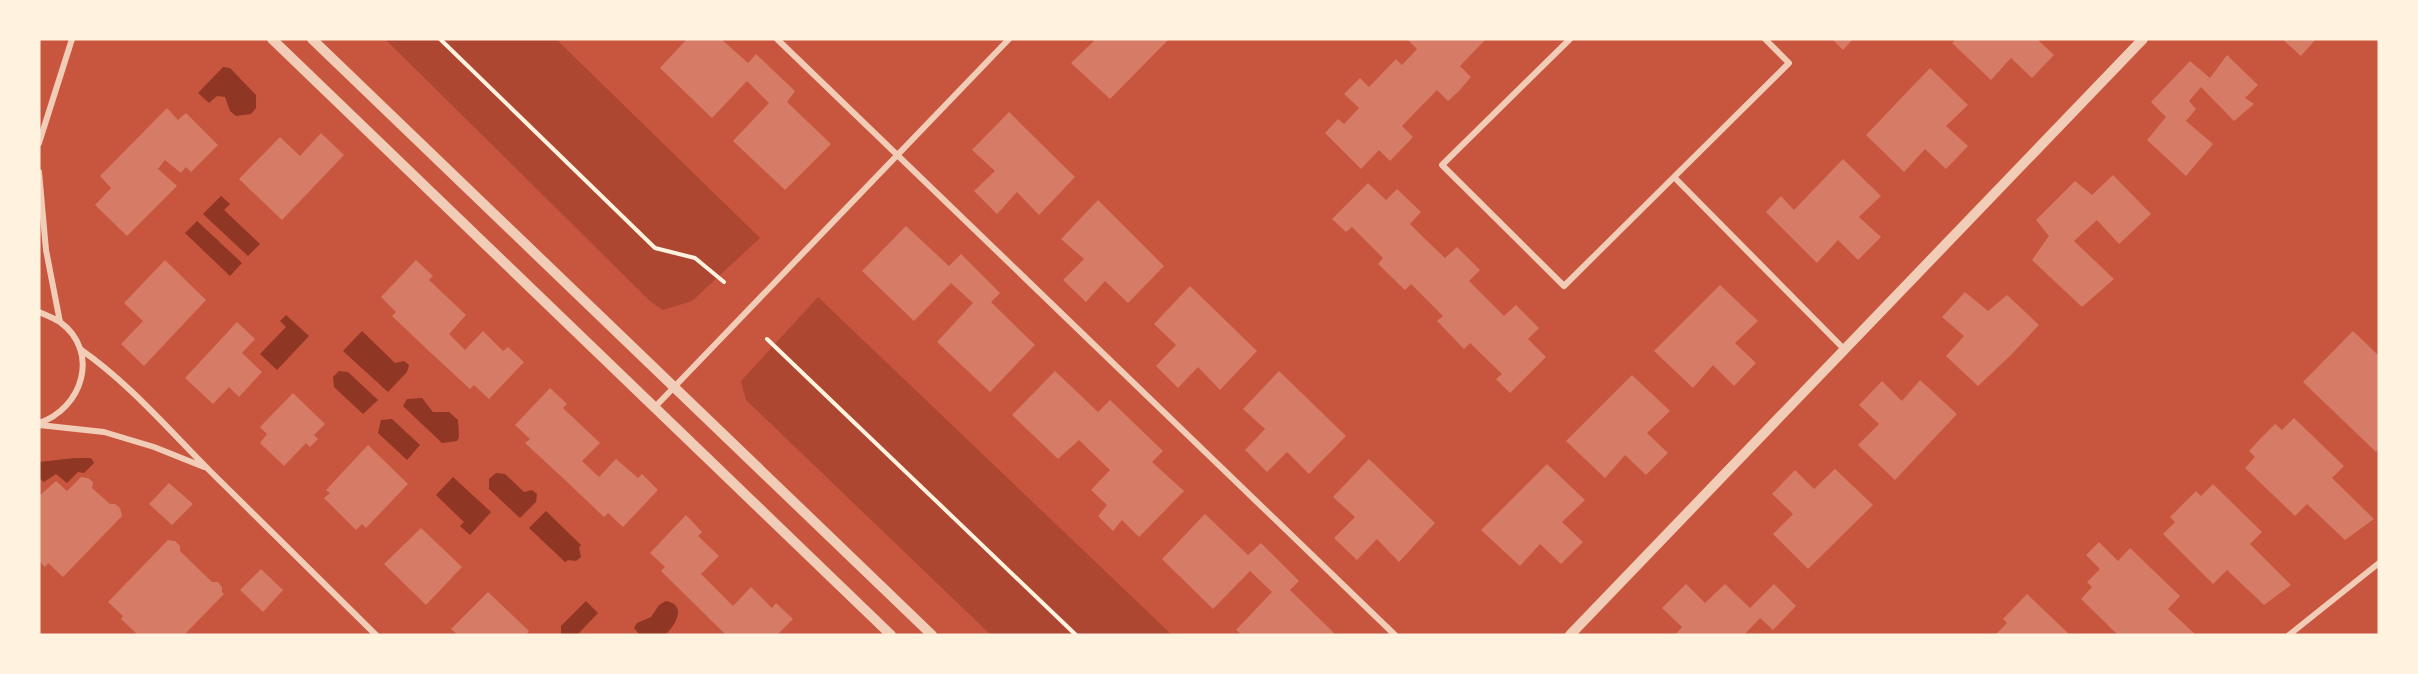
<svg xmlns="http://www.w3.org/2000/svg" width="2418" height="674" font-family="Commissioner,sans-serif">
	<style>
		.green { fill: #ae4732 }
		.water { fill: #8f3625 }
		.building { fill: #d67c66 }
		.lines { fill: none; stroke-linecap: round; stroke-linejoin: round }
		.path { stroke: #fff3e0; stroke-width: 4 }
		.minor { stroke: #f1ccb7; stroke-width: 6 }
		.tertiary { stroke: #f1ccb7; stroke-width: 10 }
	</style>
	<rect width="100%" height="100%" fill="#c8553d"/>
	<path class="green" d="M 385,39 L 556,39 L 760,238 L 692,301 L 663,310 L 651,302 Z
		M 818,297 L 1172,635 L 991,635 L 746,400 L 741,381 Z"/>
	<path class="water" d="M 223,67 L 230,68 L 256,95 L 256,108 L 251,114 L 236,116 L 230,111 L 225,97 L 217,96 L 209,103 L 198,93 Z
		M 221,196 L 230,204 L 224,210 L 260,244 L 248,256 L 203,214 Z
		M 197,221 L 242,263 L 230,276 L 185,233 Z
		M 286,315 L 309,336 L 277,370 L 260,354 L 286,327 L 280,321 Z
		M 362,331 L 395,363 L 404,361 L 409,365 L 407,372 L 388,392 L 343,351 Z
		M 339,371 L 348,372 L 378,400 L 363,414 L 334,387 L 333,377 Z
		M 422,398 L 433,412 L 449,412 L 458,420 L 459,437 L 457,441 L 442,443 L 403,406 L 407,399 Z
		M 392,419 L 420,445 L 407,460 L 378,433 L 381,420 Z
		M 75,458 L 91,458 L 94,463 L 84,473 L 78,472 L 67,483 L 56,474 L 44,482 L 39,478 L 39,462 Z
		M 496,473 L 505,474 L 524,492 L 532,490 L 537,494 L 536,502 L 520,518 L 489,489 L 489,479 Z
		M 453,477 L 491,512 L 470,535 L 460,526 L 464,522 L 436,495 Z
		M 546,511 L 581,545 L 579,548 L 581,557 L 576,561 L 568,560 L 565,562 L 529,528 Z
		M 586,601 L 598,613 L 577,635 L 561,635 L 561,626 Z
		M 666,601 C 688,605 675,626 665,635 L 640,635 L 634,628 L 637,623 L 651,617 L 659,605 Z"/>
	<path class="building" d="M 687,39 L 721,39 L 748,63 L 756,54 L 795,91 L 787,102 L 831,144 L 785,190 L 733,141 L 769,103 L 747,81 L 712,118 L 660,68 Z
		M 1092,39 L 1169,39 L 1110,99 L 1071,63 L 1094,41 Z
		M 1407,39 L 1486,39 L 1460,66 L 1471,77 L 1460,90 L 1448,101 L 1437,90 L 1402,126 L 1413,137 L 1390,161 L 1379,150 L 1361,169 L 1325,133 L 1338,119 L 1344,124 L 1359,108 L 1344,94 L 1360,78 L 1369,87 L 1396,59 L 1402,65 L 1417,49 Z
		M 1832,39 L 1853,39 L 1843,50 Z
		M 1956,39 L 2037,39 L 2054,55 L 2032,78 L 2011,58 L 1991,80 L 1952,43 Z
		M 2282,39 L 2316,39 L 2301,56 Z
		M 2227,55 L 2258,85 L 2245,98 L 2254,104 L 2234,121 L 2201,87 L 2189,101 L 2196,109 L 2186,121 L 2213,144 L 2186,176 L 2147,140 L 2166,117 L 2151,102 L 2190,61 L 2210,78 Z
		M 1930,68 L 1968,105 L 1946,126 L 1968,146 L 1946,169 L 1925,149 L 1904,172 L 1866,135 Z
		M 167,108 L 178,120 L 186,113 L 218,145 L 191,172 L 186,167 L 181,173 L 165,160 L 158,169 L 177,186 L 127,236 L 95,205 L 111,188 L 100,176 Z
		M 1009,112 L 1075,177 L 1039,215 L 1017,192 L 997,214 L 974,191 L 995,171 L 972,150 Z
		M 321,133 L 344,155 L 282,220 L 239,179 L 280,137 L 300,156 Z
		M 1843,159 L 1881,196 L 1859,217 L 1881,237 L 1858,260 L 1838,240 L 1817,263 L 1766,212 L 1781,196 L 1794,210 Z
		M 2113,175 L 2151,214 L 2119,244 L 2097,220 L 2074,241 L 2114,279 L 2082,307 L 2032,260 L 2049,236 L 2036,220 L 2075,181 L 2092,195 Z
		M 1368,183 L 1386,200 L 1397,189 L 1421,212 L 1410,224 L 1427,241 L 1445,258 L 1457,247 L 1480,270 L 1469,281 L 1504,316 L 1516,305 L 1539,328 L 1528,339 L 1546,357 L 1510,393 L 1496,379 L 1502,374 L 1470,343 L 1464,349 L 1437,321 L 1443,316 L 1411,284 L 1405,290 L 1378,264 L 1383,258 L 1352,227 L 1346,232 L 1332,219 Z
		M 1098,200 L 1164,266 L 1128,303 L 1105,281 L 1086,302 L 1063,280 L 1084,259 L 1061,239 Z
		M 906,226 L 949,266 L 961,254 L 1000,293 L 991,302 L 1035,345 L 990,392 L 937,342 L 973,303 L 951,283 L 914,321 L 862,271 Z
		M 165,260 L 206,300 L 144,366 L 121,344 L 143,321 L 124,303 Z
		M 416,260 L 433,276 L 429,280 L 466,315 L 449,334 L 465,350 L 483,331 L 503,351 L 508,347 L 524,362 L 489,399 L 474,385 L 470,389 L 431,353 L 392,316 L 396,312 L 381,297 Z
		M 1720,285 L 1758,321 L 1735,343 L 1756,363 L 1734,386 L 1713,365 L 1693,388 L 1654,351 Z
		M 1190,286 L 1257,351 L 1220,390 L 1198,367 L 1178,388 L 1156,366 L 1176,345 L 1154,324 Z
		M 1965,292 L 1988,311 L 2007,295 L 2039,325 L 2010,356 L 1978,386 L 1946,356 L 1964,336 L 1942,317 Z
		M 237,322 L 255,339 L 242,353 L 262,372 L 239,397 L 229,387 L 213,404 L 185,378 Z
		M 2353,331 L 2379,356 L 2379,449 L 2376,452 L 2303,382 Z
		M 1055,371 L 1098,412 L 1110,400 L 1163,451 L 1152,462 L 1184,491 L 1139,537 L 1122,520 L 1113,531 L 1098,516 L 1107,505 L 1091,490 L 1110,470 L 1079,440 L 1058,459 L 1012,415 Z
		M 1279,371 L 1346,436 L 1309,474 L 1287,452 L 1267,472 L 1245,450 L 1265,429 L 1243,409 Z
		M 1632,375 L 1670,411 L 1647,433 L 1668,453 L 1646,475 L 1625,455 L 1605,478 L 1566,441 Z
		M 1920,380 L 1957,414 L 1895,480 L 1858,445 L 1879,424 L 1859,405 L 1882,381 L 1902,401 Z
		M 550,388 L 567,404 L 563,408 L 600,443 L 582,461 L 599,477 L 616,459 L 638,478 L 642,474 L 658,490 L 623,527 L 608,513 L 604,517 L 565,480 L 525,443 L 530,439 L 515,425 Z
		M 293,393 L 325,424 L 314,435 L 318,439 L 310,447 L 306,443 L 284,466 L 260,443 L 267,434 L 260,427 Z
		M 2294,418 L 2344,466 L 2332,478 L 2374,519 L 2345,540 L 2307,504 L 2295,516 L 2245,468 L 2255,457 L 2249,451 L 2262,437 L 2275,424 L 2282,430 Z
		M 368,445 L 408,484 L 366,528 L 362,524 L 356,530 L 324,498 L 330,493 L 326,490 Z
		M 1369,459 L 1435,523 L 1399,562 L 1377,539 L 1357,560 L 1334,538 L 1355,517 L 1333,497 Z
		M 1547,464 L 1585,500 L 1562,522 L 1583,542 L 1561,564 L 1540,544 L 1520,566 L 1481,530 Z
		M 1835,469 L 1873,505 L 1808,569 L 1773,534 L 1793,514 L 1772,494 L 1795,470 L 1814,489 Z
		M 81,477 L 88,478 L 93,482 L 92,488 L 110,504 L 115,504 L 120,508 L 122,516 L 63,577 L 48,563 L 45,567 L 39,561 L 39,496 L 56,481 L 67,491 Z
		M 169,483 L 193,504 L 172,525 L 149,504 Z
		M 2213,484 L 2262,532 L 2250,544 L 2291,585 L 2264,605 L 2227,570 L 2213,584 L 2163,534 L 2175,522 L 2170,517 L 2196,491 L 2201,496 Z
		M 1205,514 L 1248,555 L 1261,543 L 1299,581 L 1290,590 L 1334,633 L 1332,635 L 1242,635 L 1236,630 L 1272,592 L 1250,571 L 1213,609 L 1162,559 Z
		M 686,515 L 702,532 L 698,536 L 719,556 L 701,574 L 733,606 L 751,587 L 772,608 L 776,603 L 793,619 L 777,635 L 726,635 L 661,571 L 665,567 L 650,553 Z
		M 421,528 L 462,567 L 426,605 L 384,564 Z
		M 168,540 L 175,541 L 180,546 L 180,551 L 212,582 L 218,582 L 222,587 L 222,592 L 224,594 L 184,635 L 138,635 L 121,619 L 123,616 L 108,602 Z
		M 2099,542 L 2118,561 L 2130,548 L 2180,596 L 2168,609 L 2196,635 L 2118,635 L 2081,599 L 2092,587 L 2087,582 L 2100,569 L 2086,555 Z
		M 261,569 L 283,590 L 263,612 L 240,590 Z
		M 1686,584 L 1705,603 L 1725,584 L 1750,608 L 1774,584 L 1796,606 L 1773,630 L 1760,618 L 1744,635 L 1675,635 L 1682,627 L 1662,608 Z
		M 488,592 L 529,631 L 526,635 L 458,635 L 451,629 Z
		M 2027,594 L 2070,635 L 1995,635 L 2007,623 L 2003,619 Z"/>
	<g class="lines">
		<path class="path" d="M 440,39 L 655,248 L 695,258 L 724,282
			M 767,339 L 1076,635"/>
		<path class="minor" d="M 777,39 L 1395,635
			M 1570,39 L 1442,165 L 1564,286 L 1789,63 L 1765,39
			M 39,143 L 72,39
			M 39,172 L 46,250 L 60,322
			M 1674,177 L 1843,348
			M 39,312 C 46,315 54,318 60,322 C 101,352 82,409 39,423
			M 80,349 C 129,383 168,429 210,471 C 265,526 321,580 376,635
			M 654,408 L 1009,39
			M 39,425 L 104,432 L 154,447 L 204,467
			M 2289,635 L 2379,563"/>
		<path class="tertiary" d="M 272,39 L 891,635
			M 312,39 L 932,635
			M 1570,635 L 2143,39"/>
	</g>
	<rect width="2418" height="674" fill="none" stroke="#fff3e0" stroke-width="81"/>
</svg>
